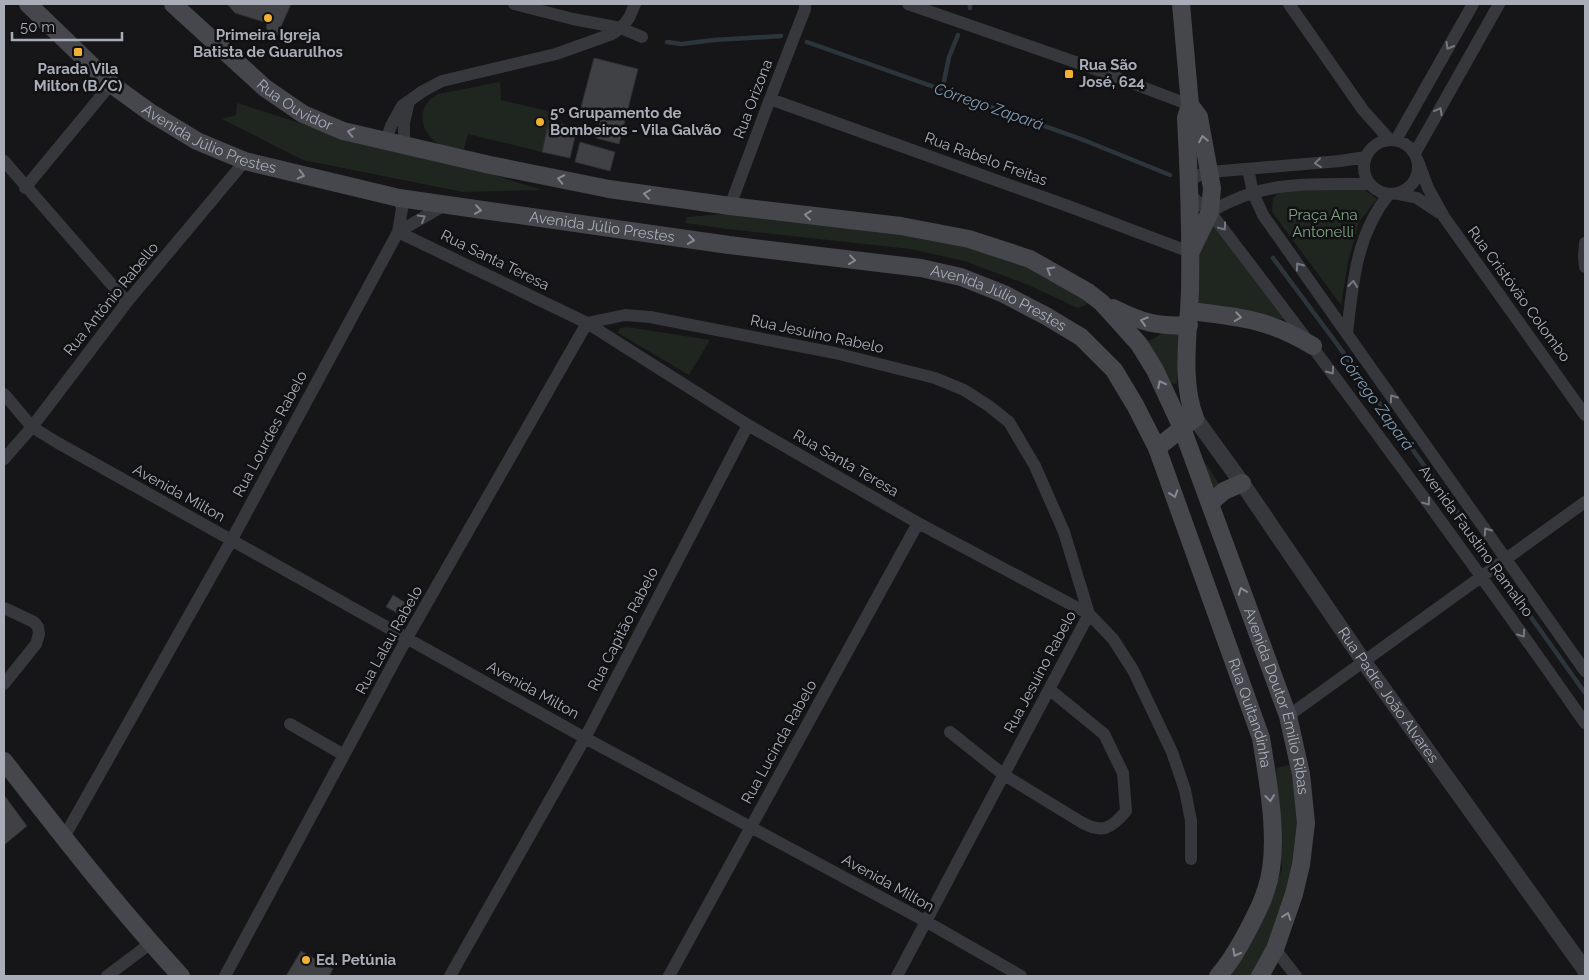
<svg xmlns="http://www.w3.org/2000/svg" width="1589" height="980" font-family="Raleway,sans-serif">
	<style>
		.green { fill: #1e261f }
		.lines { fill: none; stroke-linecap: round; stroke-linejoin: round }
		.stream { stroke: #2c353c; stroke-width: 4.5 }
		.building { fill: #404145; stroke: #303034 }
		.minor { stroke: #37383d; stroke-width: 12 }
		.tertiary { stroke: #37383d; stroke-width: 16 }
		.secondary { stroke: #45474d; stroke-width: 18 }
		.oneway { stroke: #757881 }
		.oneway2 { stroke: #858993 }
		.poi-dot { fill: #f2b134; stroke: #111113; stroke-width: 2 }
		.labels { text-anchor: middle; stroke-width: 5; stroke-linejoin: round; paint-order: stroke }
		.poi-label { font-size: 15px; font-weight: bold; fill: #a8adb8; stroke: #111113; text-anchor: start }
		.street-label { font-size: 15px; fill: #a8adb8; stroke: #111113 }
		.park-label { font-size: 15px; fill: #7fa381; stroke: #111113 }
		.water-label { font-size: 16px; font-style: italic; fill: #7f9bb3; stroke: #111113 }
	</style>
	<rect width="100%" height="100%" fill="#161618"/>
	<path class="green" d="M 500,82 L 501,100 L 552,112 L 542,152 L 468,134 L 464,149 C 455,148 443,148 437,143 C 418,129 417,105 438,94 Z
		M 237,103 L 346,138 L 465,166 L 542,190 L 463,192 L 303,160 L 222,119 L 236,115 Z
		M 1342,189 L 1365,190 L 1377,199 L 1359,222 L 1348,262 L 1341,305 L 1272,212 L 1273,198 L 1281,191 Z
		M 724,214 L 848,226 L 937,239 L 1025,261 L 1091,299 L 1086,305 L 1078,308 L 1026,284 L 964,261 L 910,249 L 727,229 L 685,223 L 687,217 Z
		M 1215,220 L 1287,320 L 1195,306 L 1193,250 Z
		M 626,327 L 634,328 L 710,340 L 689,375 L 618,333 L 620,328 Z
		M 1181,327 L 1177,384 L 1165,383 L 1143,342 L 1153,339 L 1166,331 Z
		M 1197,450 L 1228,498 L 1213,507 Z
		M 1294,764 L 1299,819 L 1296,870 L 1274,936 L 1251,976 L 1227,976 L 1257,931 L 1282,869 L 1276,768 Z"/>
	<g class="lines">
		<path class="stream" d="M 970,8 L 970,4
			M 667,42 L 681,44 L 714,40 L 781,36
			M 807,42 L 1081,139 L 1170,175
			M 942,91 L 949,57 L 958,35
			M 1273,258 L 1337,344 L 1481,545
			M 1511,589 L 1585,693"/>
	</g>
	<path class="building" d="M 227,4 L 291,4 L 276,38 L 266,33 L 267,23 L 235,13 Z
		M 594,58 L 638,69 L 619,144 L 596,138 L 601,117 L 580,111 Z
		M 549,121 L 577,128 L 570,158 L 542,152 Z
		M 580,142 L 615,152 L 610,171 L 575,162 Z
		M 393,595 L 409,605 L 403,616 L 386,607 Z
		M 4,795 L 27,826 L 4,845 Z
		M 301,951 L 333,969 L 329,976 L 286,976 Z"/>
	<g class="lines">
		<path class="minor" d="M 514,4 L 573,19 L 621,28 L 642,37
			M 908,4 L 1081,64 L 1190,105
			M 1289,4 L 1363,110 L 1389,139
			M 770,99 L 1068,206 L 1190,252
			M1364 167a27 27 0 1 1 54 0a27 27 0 1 1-54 0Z
			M 386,140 L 391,126 L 402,106 L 423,91 L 442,81 L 556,54 L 612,34 L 621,28 L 629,18 L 635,4
			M 1396,140 L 1473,4
			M 404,145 L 404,123 L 409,101
			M 1415,153 L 1499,4
			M 4,161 L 127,302
			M 1418,161 L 1428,188 L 1444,217 L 1585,415
			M 1248,169 L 1253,193 L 1263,215 L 1585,671
			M 1189,180 L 1202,174 L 1210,172 L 1340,161 L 1366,157
			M 25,188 L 111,84
			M 1189,193 L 1201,205 L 1210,212 C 1339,380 1464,550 1585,723
			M 1398,194 L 1417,198 L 1438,212
			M 730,206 L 770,99 L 805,9 L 805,4
			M 1210,212 C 1224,204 1239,197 1253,193 C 1286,182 1335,184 1370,184
			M 398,232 L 587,323 L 748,425 L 918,523 L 1089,614 L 1113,639 L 1133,670 L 1172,752 L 1185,790 L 1191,821 L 1191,859
			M 398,232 L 445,205
			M 1585,243 L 1584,256 L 1585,267
			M 1347,333 C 1353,282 1356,235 1389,194
			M 4,394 L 32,427 L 58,443 L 585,738 L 927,922 L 1021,976
			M 4,459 L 32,427 L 127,302 L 245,161
			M 4,608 L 34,622 L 38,627 L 39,634 L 36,644 L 4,684
			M 1288,716 L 1585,502
			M 290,724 L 344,755
			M 950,732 L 1004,775 L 1081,822 C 1102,834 1111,829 1126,811 L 1123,773 L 1104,734 L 1049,689
			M 63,839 L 231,541 L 398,232 L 402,209 L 399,198
			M 1275,949 L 1296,976
			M 107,976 L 151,943
			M 225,976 L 407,638 L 587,323 L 625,315 L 650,317 L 835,353 L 935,378 L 964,390 L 989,406 L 1009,422 L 1035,466 L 1064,532 L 1089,614 L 897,976
			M 450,976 L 585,738 L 748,425
			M 669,976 L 918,523"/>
		<path class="tertiary" id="s1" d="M 1195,418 L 1242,483 L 1364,662 L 1585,970"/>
		<g class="secondary">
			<path id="s2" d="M 28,4 L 111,84 L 151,113 L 197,141 L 245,161 L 399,198 L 729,245 L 921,268 L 961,277 L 1004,294 L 1046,316 L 1081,337 L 1114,370 L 1135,405 L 1157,448 L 1261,738 C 1268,781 1281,848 1266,890 C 1262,904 1254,918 1247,932 C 1238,948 1231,962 1218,976"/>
			<path id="s3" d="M 173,4 L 265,88 L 303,114 L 343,131 L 490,165 L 609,189 L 730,206 L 901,226 L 969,239 L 1030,259 L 1088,292 L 1102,303 L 1139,344 L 1155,370 L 1182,428 L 1288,716 L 1301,774 L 1306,823 L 1301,865 L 1294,894 L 1275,949 L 1260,976"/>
			<path d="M 1190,105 L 1199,117 L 1212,188 L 1210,212 L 1192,249"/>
			<path d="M 1113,308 C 1141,322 1157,327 1189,325"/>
			<path d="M 1190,311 C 1240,317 1268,319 1313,346"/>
			<path d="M 1157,448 L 1195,418 C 1180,381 1189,329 1190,290 C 1191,233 1189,175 1186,118 L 1190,105 L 1181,4"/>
			<path d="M 1210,503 L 1224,491 L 1242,483"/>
			<path d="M 4,761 C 61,834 118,908 181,976"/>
		</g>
	</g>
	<defs><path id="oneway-chevron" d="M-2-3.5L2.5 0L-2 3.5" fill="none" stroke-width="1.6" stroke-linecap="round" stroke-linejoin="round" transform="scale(1.25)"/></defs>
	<g class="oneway">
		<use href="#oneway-chevron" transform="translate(1449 46) rotate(120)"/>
		<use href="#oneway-chevron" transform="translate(1439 111) rotate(-61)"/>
		<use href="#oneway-chevron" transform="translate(1318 163) rotate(174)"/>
		<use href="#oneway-chevron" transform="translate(422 218) rotate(-30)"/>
		<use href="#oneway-chevron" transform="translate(1223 227) rotate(53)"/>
		<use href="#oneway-chevron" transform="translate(1299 266) rotate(-126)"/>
		<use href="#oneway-chevron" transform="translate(1353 284) rotate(-84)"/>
		<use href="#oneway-chevron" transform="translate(1331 371) rotate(54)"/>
		<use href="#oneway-chevron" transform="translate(1393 398) rotate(-125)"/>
		<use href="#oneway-chevron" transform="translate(1427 502) rotate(54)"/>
		<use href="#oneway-chevron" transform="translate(1487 531) rotate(-125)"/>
		<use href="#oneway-chevron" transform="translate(1522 634) rotate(55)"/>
	</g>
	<g class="oneway2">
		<use href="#oneway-chevron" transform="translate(351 132) rotate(-167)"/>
		<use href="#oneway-chevron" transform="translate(1203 139) rotate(-101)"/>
		<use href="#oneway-chevron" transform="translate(301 175) rotate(14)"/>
		<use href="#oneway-chevron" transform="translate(561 179) rotate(-168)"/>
		<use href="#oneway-chevron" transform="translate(647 194) rotate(-172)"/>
		<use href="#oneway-chevron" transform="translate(478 210) rotate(8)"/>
		<use href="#oneway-chevron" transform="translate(808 215) rotate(-173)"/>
		<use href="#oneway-chevron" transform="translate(691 240) rotate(8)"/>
		<use href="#oneway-chevron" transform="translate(852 260) rotate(7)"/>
		<use href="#oneway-chevron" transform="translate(1050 270) rotate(-150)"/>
		<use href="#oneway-chevron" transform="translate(1238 317) rotate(9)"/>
		<use href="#oneway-chevron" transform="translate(1144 321) rotate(-163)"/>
		<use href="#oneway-chevron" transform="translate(1161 384) rotate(-117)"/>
		<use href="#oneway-chevron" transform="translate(1174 494) rotate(71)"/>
		<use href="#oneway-chevron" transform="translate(1242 591) rotate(-110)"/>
		<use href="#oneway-chevron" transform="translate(1270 798) rotate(84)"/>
		<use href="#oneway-chevron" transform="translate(1287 916) rotate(-71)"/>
		<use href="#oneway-chevron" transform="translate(1236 953) rotate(118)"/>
	</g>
	<g class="poi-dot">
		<circle cx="268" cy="18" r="5"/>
		<rect x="73" y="47" width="10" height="10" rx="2.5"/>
		<rect x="1064" y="69" width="10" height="10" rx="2.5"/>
		<circle cx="540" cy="122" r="5"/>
		<circle cx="306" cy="960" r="5"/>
	</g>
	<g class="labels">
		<g class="poi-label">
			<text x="268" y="40" text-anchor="middle">Primeira Igreja<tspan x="268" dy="17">Batista de Guarulhos</tspan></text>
			<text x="1079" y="70">Rua São<tspan x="1079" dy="17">José, 624</tspan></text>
			<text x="78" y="74" text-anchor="middle">Parada Vila<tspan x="78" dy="17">Milton (B/C)</tspan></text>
			<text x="550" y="118">5º Grupamento de<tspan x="550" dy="17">Bombeiros - Vila Galvão</tspan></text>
			<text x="316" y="965">Ed. Petúnia</text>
		</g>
		<g class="street-label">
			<text transform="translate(753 99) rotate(-69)" y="5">Rua Orizona</text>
			<text dy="5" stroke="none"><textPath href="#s3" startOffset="159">Rua Ouvidor</textPath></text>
			<text dy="5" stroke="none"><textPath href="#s2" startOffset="229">Avenida Júlio Prestes</textPath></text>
			<text transform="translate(986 159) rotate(20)" y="5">Rua Rabelo Freitas</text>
			<text dy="5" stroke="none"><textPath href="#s2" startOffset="634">Avenida Júlio Prestes</textPath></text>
			<text transform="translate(495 260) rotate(26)" y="5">Rua Santa Teresa</text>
			<text transform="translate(1519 294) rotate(54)" y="5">Rua Cristóvão Colombo</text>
			<text transform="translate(111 299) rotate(-51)" y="5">Rua Antônio Rabello</text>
			<text dy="5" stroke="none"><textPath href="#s2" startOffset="1039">Avenida Júlio Prestes</textPath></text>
			<text transform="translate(817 334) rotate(12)" y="5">Rua Jesuíno Rabelo</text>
			<text transform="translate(270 434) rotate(-62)" y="5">Rua Lourdes Rabelo</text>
			<text transform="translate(846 463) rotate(30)" y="5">Rua Santa Teresa</text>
			<text transform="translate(179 493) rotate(29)" y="5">Avenida Milton</text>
			<text transform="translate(1476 541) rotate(54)" y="5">Avenida Faustino Ramalho</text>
			<text transform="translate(623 629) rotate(-63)" y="5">Rua Capitão Rabelo</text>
			<text transform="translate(389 640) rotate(-61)" y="5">Rua Lalau Rabelo</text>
			<text transform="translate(1040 672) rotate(-62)" y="5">Rua Jesuíno Rabelo</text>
			<text transform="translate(533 690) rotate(29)" y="5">Avenida Milton</text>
			<text dy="5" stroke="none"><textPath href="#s1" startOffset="338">Rua Padre João Alvares</textPath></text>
			<text dy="5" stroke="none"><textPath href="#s3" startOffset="1438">Avenida Doutor Emilio Ribas</textPath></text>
			<text dy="5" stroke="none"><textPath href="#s2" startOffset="1548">Rua Quitandinha</textPath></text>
			<text transform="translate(779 742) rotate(-61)" y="5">Rua Lucinda Rabelo</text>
			<text transform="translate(888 883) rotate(29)" y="5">Avenida Milton</text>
		</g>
		<g class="park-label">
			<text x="1323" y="220">Praça Ana<tspan x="1323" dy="17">Antonelli</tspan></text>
		</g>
		<g class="water-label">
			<text transform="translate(989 106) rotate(19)" y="6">Córrego Zapará</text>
			<text transform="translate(1377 402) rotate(54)" y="6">Córrego Zapará</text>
		</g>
	</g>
	<rect width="1589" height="980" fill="none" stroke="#a8adb8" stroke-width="10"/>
	<path d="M12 32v8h110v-8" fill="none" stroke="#a8adb8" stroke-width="2.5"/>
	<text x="20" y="32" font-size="15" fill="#a8adb8" stroke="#111113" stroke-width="4" paint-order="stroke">50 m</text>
</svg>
